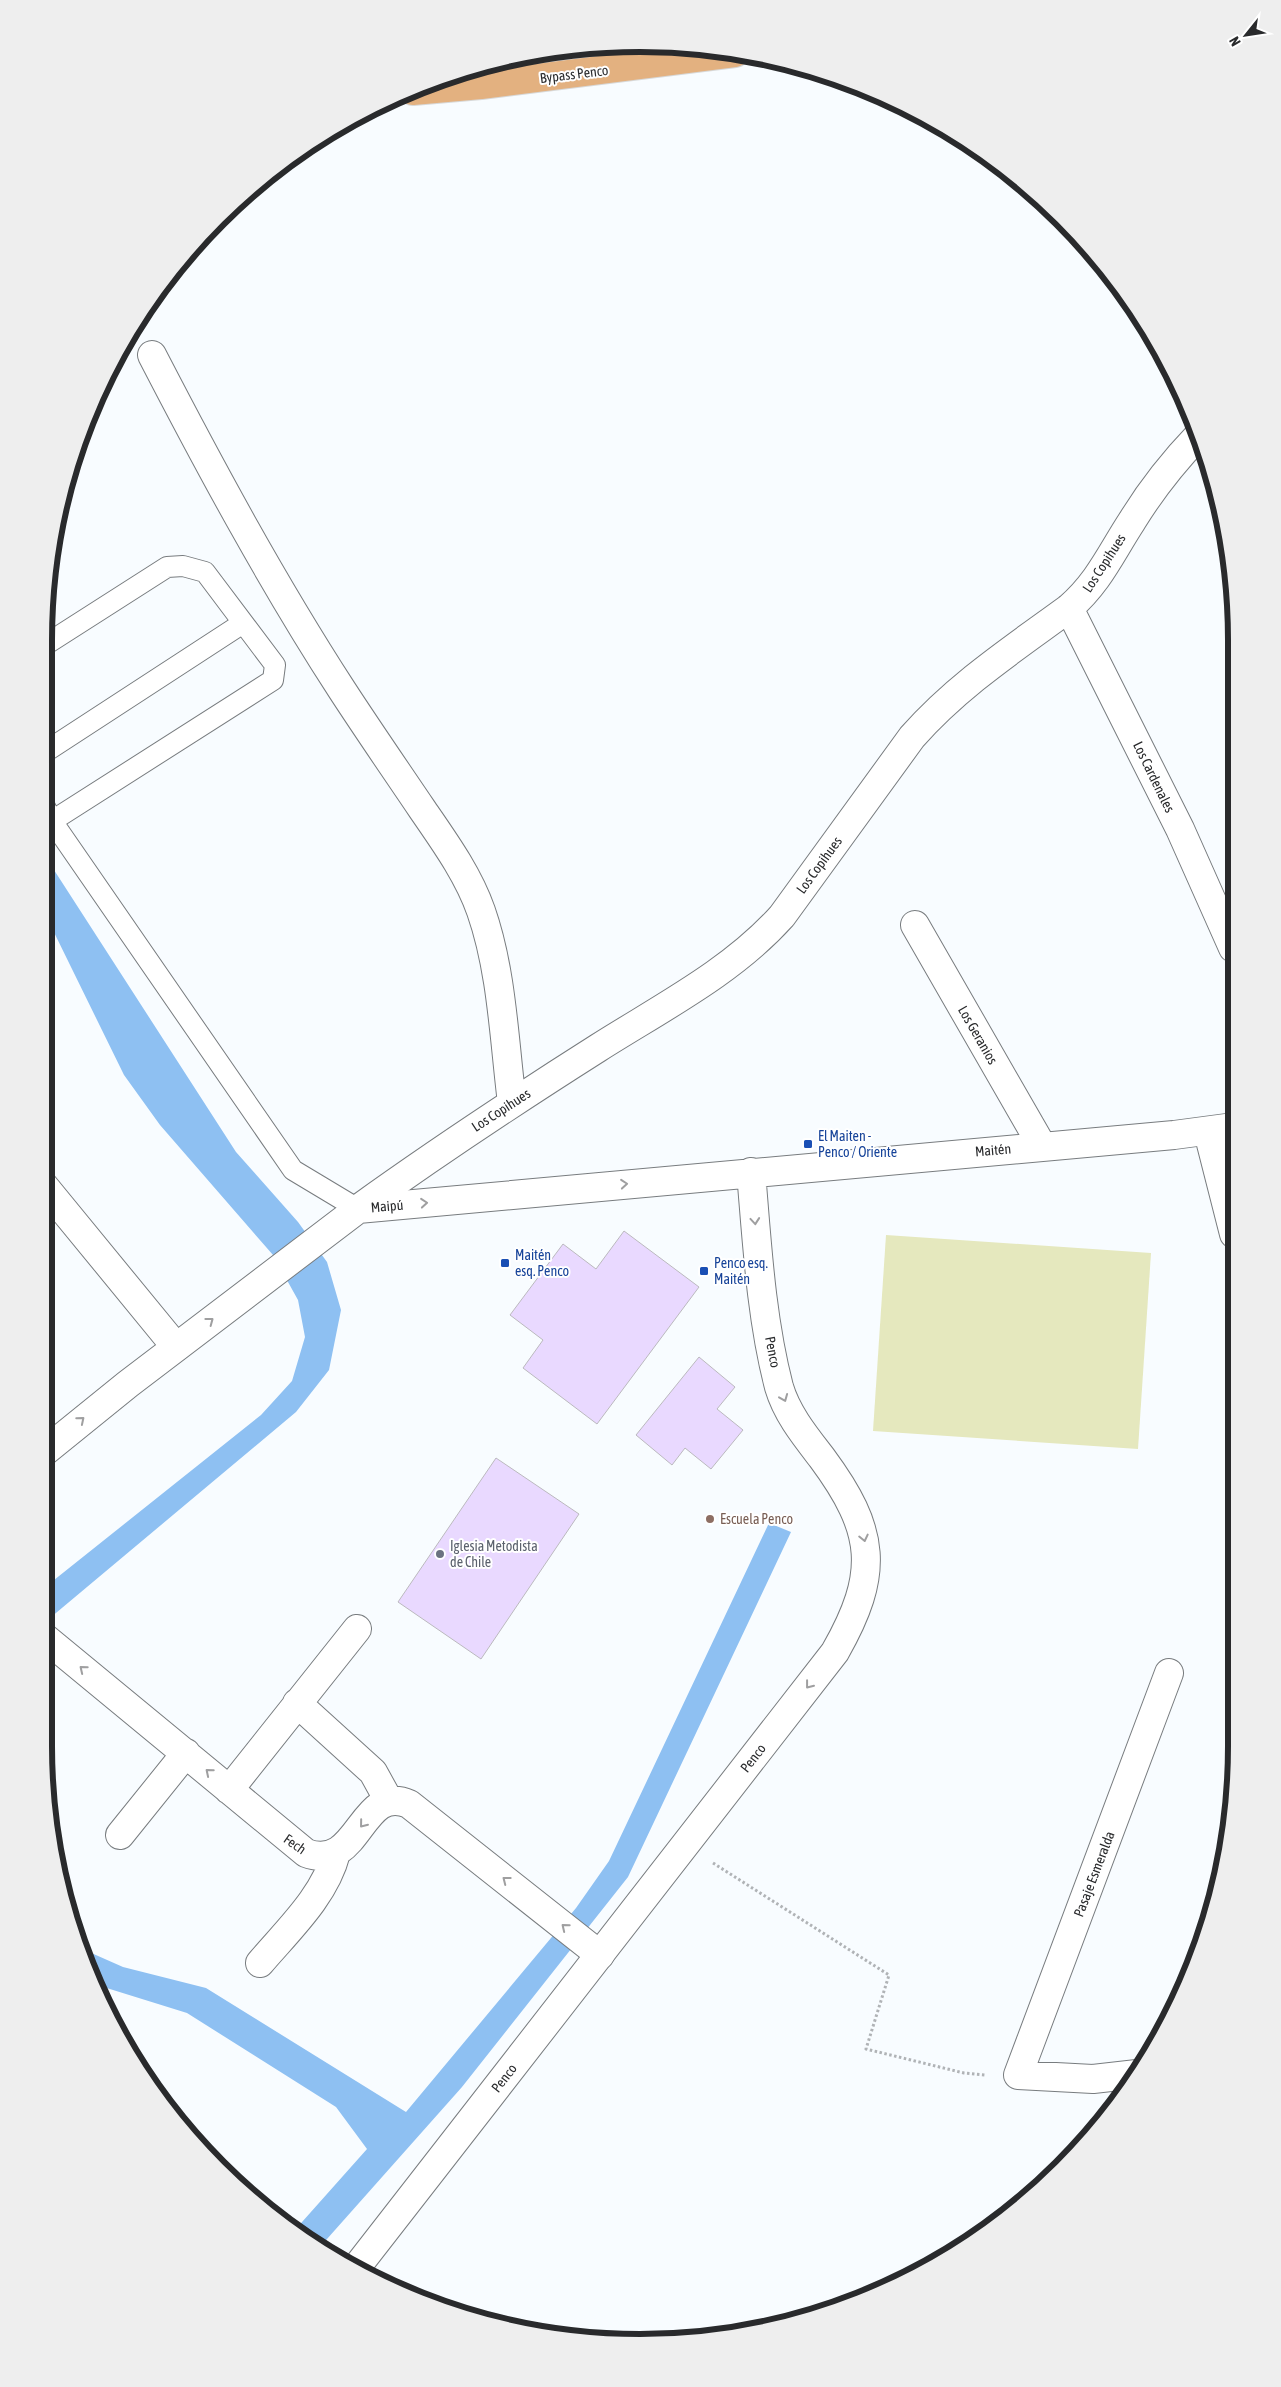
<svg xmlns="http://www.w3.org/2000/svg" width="1281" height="2387" font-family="'Asap Condensed',sans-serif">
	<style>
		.green { fill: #e5e8be }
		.water { fill: #8ec0f2 }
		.building { fill: #e9d9ff; stroke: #bbb9be }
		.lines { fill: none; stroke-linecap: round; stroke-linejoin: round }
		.lane-casing { stroke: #787c7f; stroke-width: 22 }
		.street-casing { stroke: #787c7f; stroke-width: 30 }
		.secondary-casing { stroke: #787c7f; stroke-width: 30 }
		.primary-casing { stroke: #d8d9d9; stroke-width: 30 }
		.path { stroke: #b0b3b6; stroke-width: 3; stroke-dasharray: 2.5 2.5; stroke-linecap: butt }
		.lane { stroke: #fff; stroke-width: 20 }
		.street { stroke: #fff; stroke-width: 28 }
		.secondary { stroke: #fff; stroke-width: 28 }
		.primary { stroke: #e3b180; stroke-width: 28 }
		.oneway { stroke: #9f9fa0 }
		.transit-dot { fill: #1a4fb4; stroke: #fff; stroke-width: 2 }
		.education-dot { fill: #8d6e63; stroke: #fff; stroke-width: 2 }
		.worship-dot { fill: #6b7280; stroke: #fff; stroke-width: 2 }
		.labels { text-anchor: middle; stroke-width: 4; stroke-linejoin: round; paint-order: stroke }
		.street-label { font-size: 14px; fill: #292a2c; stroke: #fff }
		.transit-label { font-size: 14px; fill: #164399; stroke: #fff; text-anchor: start }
		.education-label { font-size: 14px; fill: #785e54; stroke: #fff; text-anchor: start }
		.worship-label { font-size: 14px; fill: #5b616d; stroke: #fff; text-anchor: start }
		.rim { fill: none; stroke: #292a2c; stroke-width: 6 }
	</style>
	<rect width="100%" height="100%" fill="#f8fcff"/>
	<path class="green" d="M 886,1235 L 1151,1253 L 1138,1449 L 873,1431 Z"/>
	<path class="water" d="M 45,856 L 236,1152 L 298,1222 L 327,1262 L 341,1310 L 329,1370 L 296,1412 L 44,1623 L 44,1588 L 261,1415 L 292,1381 L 305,1337 L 298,1300 L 273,1255 L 160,1125 L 124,1075 L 45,914 Z
		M 769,1523 L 791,1532 L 628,1877 L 462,2087 L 319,2248 L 294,2231 L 367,2149 L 336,2107 L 187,2013 L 97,1985 L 80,1948 L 123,1967 L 206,1988 L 406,2112 L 576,1908 L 609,1861 Z"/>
	<path class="building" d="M 624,1231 L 699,1287 L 597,1424 L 523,1368 L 543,1340 L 510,1315 L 563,1244 L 596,1269 Z
		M 699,1357 L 735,1387 L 717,1409 L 743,1430 L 711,1469 L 685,1448 L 672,1465 L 636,1435 Z
		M 496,1458 L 579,1514 L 481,1659 L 398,1602 Z"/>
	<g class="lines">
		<g class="lane-casing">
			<path id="lane" d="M 45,752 L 243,623
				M 45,807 L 52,821 L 273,680 L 275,665 L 205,572 L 183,566 L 167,567 L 45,645
				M 52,821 L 293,1170 L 358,1209"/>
		</g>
		<g class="street-casing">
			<path id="street" d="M 152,355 C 211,469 272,582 342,690 C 368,730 395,769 422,809 C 444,841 468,874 481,911 C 502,971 504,1039 512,1103
				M 1069,608 L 1180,829 L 1233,948
				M 915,925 L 1042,1146
				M 1208,1132 L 1234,1234
				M 44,1186 L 176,1347
				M 358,1209 C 436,1153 516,1100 598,1048 C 661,1008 732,972 782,916 L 912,737 C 958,685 1013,649 1069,608 C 1099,582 1111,553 1132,521 C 1151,490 1174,461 1199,435
				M 44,1637 L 306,1853 C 360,1873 360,1783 409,1804 L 600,1955
				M 297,1703 L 373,1772 L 389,1801
				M 229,1790 L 357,1629
				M 120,1835 L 186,1753
				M 260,1963 C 288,1930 325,1896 336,1853
				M 1137,2074 L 1093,2079 L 1018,2075 L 1169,1673"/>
		</g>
		<g class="secondary-casing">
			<path id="secondary" d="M 44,1452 L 128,1384 L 358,1209 L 1174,1135 L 1234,1127
				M 356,2268 L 835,1652 C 880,1573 876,1531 822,1458 C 805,1436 787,1414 779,1387 C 761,1318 757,1243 751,1172"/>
		</g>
		<g class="primary-casing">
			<path id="primary" d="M 413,91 L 481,85 L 735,53"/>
		</g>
		<path class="path" d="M 713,1863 L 889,1975 L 866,2049 L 964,2073 L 985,2075"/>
		<use href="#lane" class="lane"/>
		<use href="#street" class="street"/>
		<use href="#secondary" class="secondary"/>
		<use href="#primary" class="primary"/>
	</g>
	<defs><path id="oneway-chevron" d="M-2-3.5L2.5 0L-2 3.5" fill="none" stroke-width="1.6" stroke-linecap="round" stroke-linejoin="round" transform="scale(1.25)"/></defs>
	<g class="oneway">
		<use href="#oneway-chevron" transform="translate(624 1184) rotate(-5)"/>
		<use href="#oneway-chevron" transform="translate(424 1203) rotate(-5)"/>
		<use href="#oneway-chevron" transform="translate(755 1221) rotate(85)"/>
		<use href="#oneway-chevron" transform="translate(210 1321) rotate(-37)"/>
		<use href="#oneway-chevron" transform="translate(784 1398) rotate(68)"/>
		<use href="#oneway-chevron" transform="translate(81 1420) rotate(-40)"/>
		<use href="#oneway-chevron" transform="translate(864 1538) rotate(77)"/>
		<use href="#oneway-chevron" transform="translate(83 1669) rotate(-141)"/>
		<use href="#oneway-chevron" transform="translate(809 1685) rotate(128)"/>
		<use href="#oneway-chevron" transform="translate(209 1772) rotate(-140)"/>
		<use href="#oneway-chevron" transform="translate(363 1824) rotate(129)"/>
		<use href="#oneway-chevron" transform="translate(506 1880) rotate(-142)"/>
		<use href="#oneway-chevron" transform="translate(565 1927) rotate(-141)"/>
	</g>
	<g class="transit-dot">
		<rect x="803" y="1139" width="10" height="10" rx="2.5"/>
		<rect x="500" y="1258" width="10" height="10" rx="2.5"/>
		<rect x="699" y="1266" width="10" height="10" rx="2.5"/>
	</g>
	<circle class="education-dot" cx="710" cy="1519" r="5"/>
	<circle class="worship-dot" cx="440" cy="1554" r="5"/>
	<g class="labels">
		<g class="street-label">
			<text transform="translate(574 74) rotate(-7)" y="5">Bypass Penco</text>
			<text transform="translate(1104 563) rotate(-57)" y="5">Los Copihues</text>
			<text transform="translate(1154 777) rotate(64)" y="5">Los Cardenales</text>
			<text transform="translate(819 865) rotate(-54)" y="5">Los Copihues</text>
			<text transform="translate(978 1035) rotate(60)" y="5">Los Geranios</text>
			<text transform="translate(501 1110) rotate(-33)" y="5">Los Copihues</text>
			<text transform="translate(993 1150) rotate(-5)" y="5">Maitén</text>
			<text transform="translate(387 1206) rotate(-5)" y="5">Maipú</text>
			<text transform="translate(773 1352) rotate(79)" y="5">Penco</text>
			<text transform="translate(753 1758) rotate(-52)" y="5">Penco</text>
			<text transform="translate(295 1844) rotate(35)" y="5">Fech</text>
			<text transform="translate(1094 1874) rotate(-69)" y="5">Pasaje Esmeralda</text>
			<text transform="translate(504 2078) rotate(-52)" y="5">Penco</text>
		</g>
		<g class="transit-label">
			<text x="818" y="1141">El Maiten -<tspan x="818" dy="16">Penco / Oriente</tspan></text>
			<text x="515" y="1260">Maitén<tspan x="515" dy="16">esq. Penco</tspan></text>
			<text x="714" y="1268">Penco esq.<tspan x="714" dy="16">Maitén</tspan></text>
		</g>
		<g class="education-label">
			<text x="720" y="1524">Escuela Penco</text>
		</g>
		<g class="worship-label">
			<text x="450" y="1551">Iglesia Metodista<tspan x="450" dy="16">de Chile</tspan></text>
		</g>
	</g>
	<path d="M0 0H1281V2387H0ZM640 52H640A588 588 0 0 1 1228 640V1746A588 588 0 0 1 640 2334H640A588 588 0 0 1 52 1746V640A588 588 0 0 1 640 52Z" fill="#eee" fill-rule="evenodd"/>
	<path class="rim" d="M640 52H640A588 588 0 0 1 1228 640V1746A588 588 0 0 1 640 2334H640A588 588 0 0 1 52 1746V640A588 588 0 0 1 640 52Z"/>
	<g transform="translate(1246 35) rotate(240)" stroke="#ffffff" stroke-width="4" paint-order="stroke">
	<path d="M0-4L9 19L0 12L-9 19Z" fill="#292a2c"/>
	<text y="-8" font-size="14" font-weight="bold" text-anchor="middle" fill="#292a2c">N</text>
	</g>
</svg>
